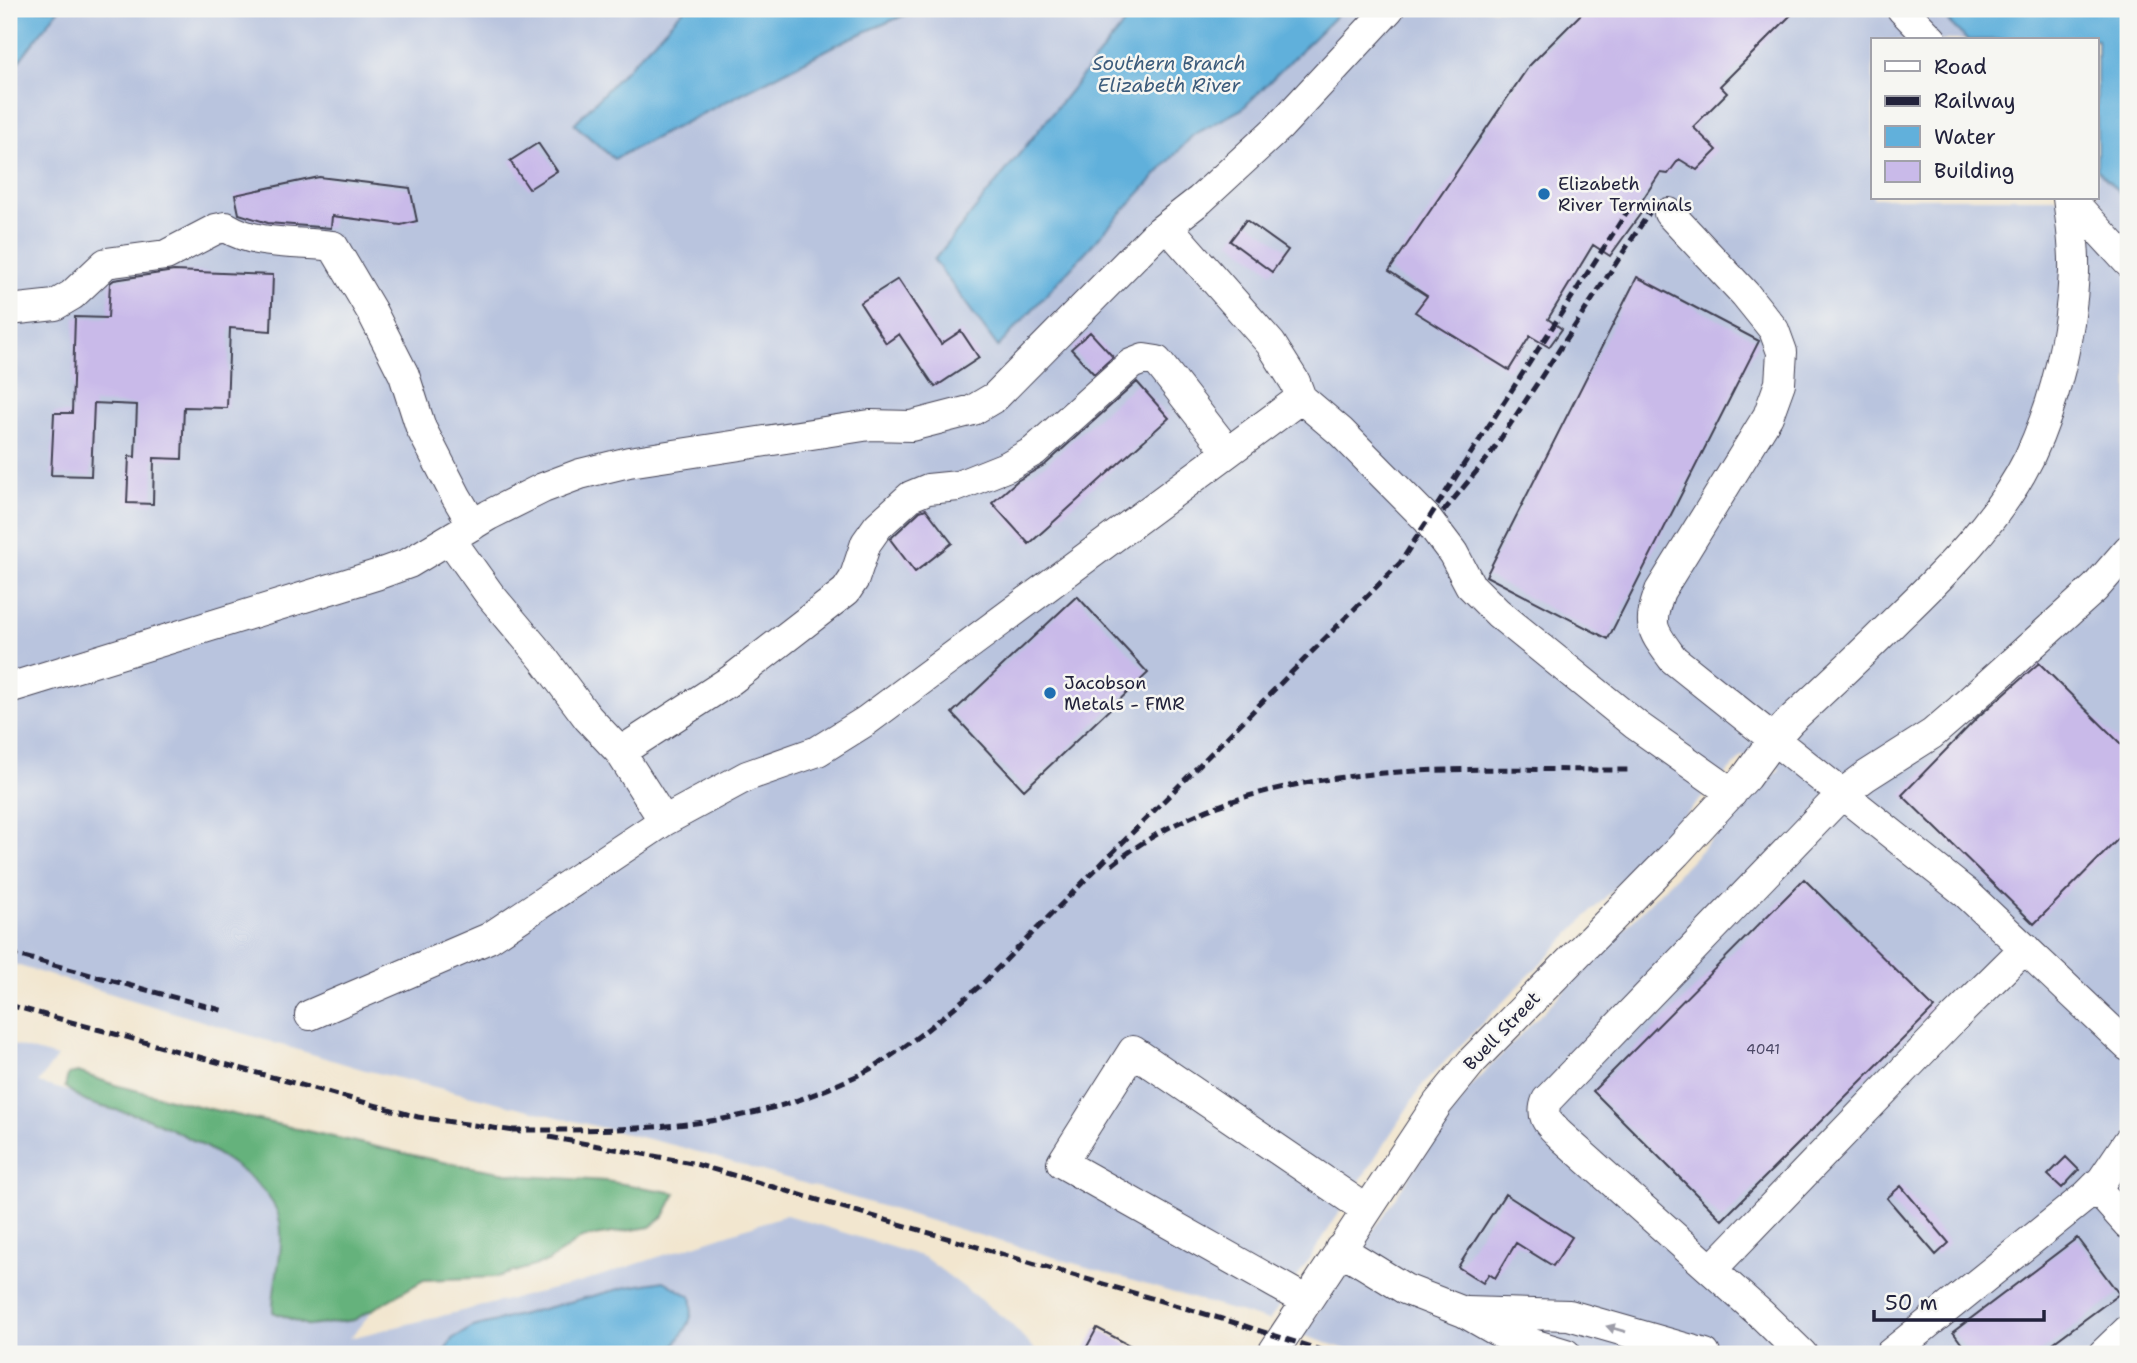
<svg xmlns="http://www.w3.org/2000/svg" width="2137" height="1363" font-family="'Shantell Sans',sans-serif">
	<style>
		.industrial { fill: #b9c4de }
		.forest { fill: #65b27c; stroke: #446a5c; stroke-width: 2 }
		.water { fill: #61b0db; stroke: #42698b; stroke-width: 2 }
		.building { fill: #c9bae9 }
		.lines { fill: none; stroke-linecap: round; stroke-linejoin: round }
		.minor-casing { stroke: #413f51; stroke-width: 32 }
		.minor { stroke: #fff; stroke-width: 30 }
		.rail { stroke: #22223b; stroke-width: 5; stroke-dasharray: 10 5; stroke-linecap: butt }
		.oneway { fill: #9c9ca7 }
		.poi-dot { fill: #1f6fb2; stroke: #f6f6f2; stroke-width: 2.5 }
		.labels { text-anchor: middle; stroke-width: 5; stroke-linejoin: round; paint-order: stroke }
		.number-label { font-size: 14px; fill: #4c4866 }
		.poi-label { font-size: 18px; fill: #22223b; stroke: #f6f6f2; text-anchor: start }
		.street-label { font-size: 18px; fill: #22223b; stroke: #f6f6f2 }
		.water-label { font-size: 19px; font-style: italic; fill: #3b5b7b; stroke: #f6f6f2 }
	</style>
	<rect width="100%" height="100%" fill="#f6f6f2"/>
	<filter id="ink" filterUnits="userSpaceOnUse"><feTurbulence type="fractalNoise" baseFrequency=".0143" numOctaves="2"/><feDisplacementMap in="SourceGraphic" scale="14" xChannelSelector="R" yChannelSelector="G"/><feConvolveMatrix kernelMatrix="1 2 1 2 8 2 1 2 1" color-interpolation-filters="sRGB"/></filter>
	<filter id="wash" filterUnits="userSpaceOnUse"><feTurbulence type="fractalNoise" baseFrequency=".00686" numOctaves="4" result="noise"/><feDisplacementMap in="SourceGraphic" scale="28" xChannelSelector="R" yChannelSelector="G"/><feGaussianBlur stdDeviation="1.57" result="paint"/><feColorMatrix in="noise" values="0 0 0 0 0 0 0 0 0 0 0 0 0 0 0 0 0 1.4 0 .05"/><feComposite in="paint" operator="in"/></filter>
	<g filter="url(#wash)">
		<rect width="100%" height="100%" fill="#f2e6cf"/>
		<path class="industrial" d="M 59,9 L 684,9 L 575,123 L 614,159 L 846,40 L 919,9 L 1136,9 L 934,260 L 1193,135 L 1242,109 L 1343,9 L 1936,9 L 1967,40 L 1873,40 L 1873,198 L 2097,198 L 2097,169 L 2128,201 L 2128,1354 L 1361,1354 L 1302,1335 L 1470,1087 L 1780,769 L 1764,754 L 1742,757 L 1423,1084 L 1269,1321 L 681,1147 L 365,1070 L 9,963 L 9,86 L 16,65 Z
			M 9,1044 L 57,1057 L 38,1083 L 307,1156 L 445,1223 L 350,1338 L 582,1282 L 786,1215 L 924,1257 L 1008,1321 L 1039,1354 L 9,1354 Z"/>
		<path class="forest" d="M 78,1072 L 115,1085 L 206,1108 L 443,1162 L 524,1176 L 606,1181 L 676,1193 L 664,1216 L 650,1227 L 582,1238 L 547,1262 L 497,1277 L 424,1280 L 354,1320 L 309,1326 L 273,1312 C 272,1282 285,1253 280,1222 C 273,1177 188,1136 149,1119 C 130,1111 107,1110 87,1102 C 79,1099 72,1092 65,1087 L 68,1074 Z"/>
		<path class="water" d="M 9,9 L 59,9 L 16,65 L 9,86 Z
			M 684,9 L 919,9 L 846,40 L 614,159 L 574,124 Z
			M 1136,9 L 1343,9 L 1242,109 L 1193,135 L 998,347 L 934,260 Z
			M 1936,9 L 2128,9 L 2128,201 L 2097,169 L 2097,40 L 1967,40 Z
			M 664,1281 L 691,1297 C 697,1321 681,1335 668,1354 L 443,1354 L 452,1339 L 473,1327 L 627,1287 Z"/>
		<g id="blocks">
			<path class="building" d="M 1586,9 L 1797,9 L 1720,86 L 1727,93 L 1693,127 L 1717,150 L 1697,170 L 1679,159 L 1668,174 L 1660,173 L 1639,205 L 1644,209 L 1610,256 L 1593,245 L 1548,319 L 1562,329 L 1549,347 L 1530,336 L 1509,370 L 1415,312 L 1427,296 L 1389,271 L 1529,66 Z
				M 538,143 L 557,171 L 529,189 L 510,161 Z
				M 319,177 L 410,188 L 417,221 L 401,225 L 332,216 L 331,228 L 268,223 L 239,214 L 235,195 Z
				M 1246,220 L 1288,250 L 1272,272 L 1230,241 Z
				M 174,271 L 273,275 L 271,331 L 230,328 L 227,408 L 184,407 L 182,459 L 154,458 L 153,504 L 127,503 L 129,456 L 135,457 L 137,405 L 94,403 L 91,476 L 51,475 L 54,413 L 72,413 L 75,317 L 108,318 L 110,283 L 114,280 Z
				M 1637,277 L 1759,341 L 1608,639 L 1486,576 Z
				M 898,279 L 941,344 L 961,331 L 979,358 L 935,387 L 899,334 L 886,343 L 860,303 Z
				M 1090,332 L 1113,357 L 1094,374 L 1071,349 Z
				M 1137,382 L 1169,418 L 1029,544 L 992,503 L 1017,481 L 1046,464 Z
				M 926,509 L 952,543 L 915,572 L 890,539 L 920,511 Z
				M 1077,596 L 1148,673 L 1024,790 L 952,713 Z
				M 2039,663 L 2128,751 L 2128,829 L 2034,924 L 1902,795 L 1979,716 Z
				M 1804,879 L 1934,1008 L 1722,1220 L 1593,1091 Z
				M 2066,1157 L 2079,1170 L 2062,1188 L 2048,1175 Z
				M 1901,1186 L 1949,1243 L 1936,1255 L 1887,1198 Z
				M 1505,1194 L 1572,1237 L 1553,1266 L 1516,1243 L 1495,1278 L 1489,1274 L 1483,1283 L 1458,1267 Z
				M 2077,1238 L 2119,1294 L 2038,1354 L 1969,1354 L 1953,1332 Z
				M 1097,1328 L 1146,1354 L 1083,1354 Z"/>
		</g>
	</g>
	<g filter="url(#ink)">
		<use href="#blocks" fill-opacity="0" stroke="#413f51" stroke-width="2"/>
		<g class="lines">
			<g class="minor-casing">
				<path id="minor" d="M 1902,9 L 1932,40
					M 2069,198 L 2128,262
					M 1669,213 L 1745,294 L 1774,330 L 1782,352 L 1780,383 L 1768,416 L 1660,591 C 1647,627 1652,630 1673,659 L 1966,893 L 2128,1046
					M 9,310 L 55,305 L 72,295 L 106,263 L 166,255 L 216,229 L 226,227 C 259,247 297,241 333,246 L 372,312 L 404,375 L 421,428 L 456,496 L 473,525
					M 1301,398 L 1341,432 L 1428,520 L 1453,553 L 1470,585 L 1498,613 L 1636,725 L 1732,793
					M 9,688 L 376,575 L 409,563 L 489,515 L 543,488 L 580,474 L 629,462 L 870,425 L 911,426 L 973,410 L 995,397 L 1155,235 L 1200,200 L 1279,127 L 1389,9
					M 620,752 L 731,680 L 846,591 L 854,579 L 866,543 L 878,526 L 911,496 L 928,489 L 958,486 L 1008,466 L 1034,451 L 1131,364 L 1144,359 L 1157,361 L 1228,452
					M 664,821 L 747,776 L 818,751 L 866,721 L 1301,398 L 1295,382 L 1271,344 L 1167,226
					M 310,1015 L 489,938 L 664,821 L 620,752 L 588,718 L 543,658 L 490,595 L 450,539
					M 2095,1187 L 2128,1224
					M 1340,1249 L 1405,1289 L 1464,1312 L 1506,1336 L 1566,1354
					M 1712,1269 L 1952,1020 L 2025,948
					M 1307,1301 L 1062,1163 L 1133,1051 L 1367,1210
					M 1467,1312 L 1569,1315 L 1705,1354
					M 1272,1354 L 1438,1103 L 1473,1060 L 1676,853 L 1746,777 L 1773,740 L 1790,721 C 1827,687 1863,653 1898,618 C 1947,571 1999,519 2029,458 C 2056,401 2071,334 2074,272 C 2075,247 2071,222 2068,198
					M 1802,1354 L 1762,1315 L 1560,1135 C 1548,1123 1540,1117 1547,1100 L 1842,794 L 1866,776 L 1932,734 L 1961,709 L 2095,588 L 2128,550
					M 1890,1354 L 2086,1196 L 2103,1179 L 2128,1142
					M 2103,1354 L 2128,1330"/>
			</g>
			<use href="#minor" class="minor"/>
			<path class="rail" d="M 1443,512 L 1490,455 L 1651,210
				M 1112,865 C 1253,751 1462,771 1632,770
				M 9,953 L 225,1011
				M 9,1005 L 418,1117 L 521,1132
				M 512,1130 C 622,1130 728,1132 832,1087 C 844,1081 858,1076 870,1069 C 910,1046 945,1015 981,985 L 1400,563 L 1634,201
				M 549,1137 L 692,1163 L 1229,1321 L 1333,1354"/>
		</g>
		<defs><path id="oneway-solid" d="M-6-.8H1V-3.2L6.5 0L1 3.2V.8H-6Z" transform="scale(1.75)"/></defs>
		<use class="oneway" href="#oneway-solid" transform="translate(1616 1329) rotate(-164)"/>
	</g>
	<g class="poi-dot">
		<circle cx="1544" cy="194" r="7"/>
		<circle cx="1050" cy="693" r="7"/>
	</g>
	<g class="labels">
		<g class="number-label">
			<text x="1763" y="1054">4041</text>
		</g>
		<g class="poi-label">
			<text x="1558" y="190">Elizabeth<tspan x="1558" dy="21">River Terminals</tspan></text>
			<text x="1064" y="689">Jacobson<tspan x="1064" dy="21">Metals - FMR</tspan></text>
		</g>
		<g class="street-label">
			<text transform="translate(1502 1031) rotate(-46)" y="6">Buell Street</text>
		</g>
		<g class="water-label">
			<text x="1169" y="70">Southern Branch<tspan x="1169" dy="22">Elizabeth River</tspan></text>
		</g>
	</g>
	<rect width="2137" height="1363" fill="none" stroke="#f6f6f2" stroke-width="35"/>
	<rect x="1871" y="38" width="228" height="161" fill="#f6f6f2" stroke="#a1a1a9" stroke-width="2"/>
	<rect x="1885" y="61" width="35" height="10" fill="#ffffff" stroke="#a1a1a9" stroke-width="2"/>
	<text x="1934" y="74" font-size="21" fill="#22223b">Road</text>
	<rect x="1885" y="96" width="35" height="10" fill="#22223b" stroke="#a1a1a9" stroke-width="2"/>
	<text x="1934" y="108" font-size="21" fill="#22223b">Railway</text>
	<rect x="1885" y="126" width="35" height="21" fill="#61b0db" stroke="#a1a1a9" stroke-width="2"/>
	<text x="1934" y="144" font-size="21" fill="#22223b">Water</text>
	<rect x="1885" y="161" width="35" height="21" fill="#c9bae9" stroke="#a1a1a9" stroke-width="2"/>
	<text x="1934" y="178" font-size="21" fill="#22223b">Building</text>
	<path d="M1874 1310v10h170v-10" fill="none" stroke="#22223b" stroke-width="3.5"/>
	<text x="1885" y="1310" font-size="21" fill="#22223b" stroke="#f6f6f2" stroke-width="5" paint-order="stroke">50 m</text>
</svg>
